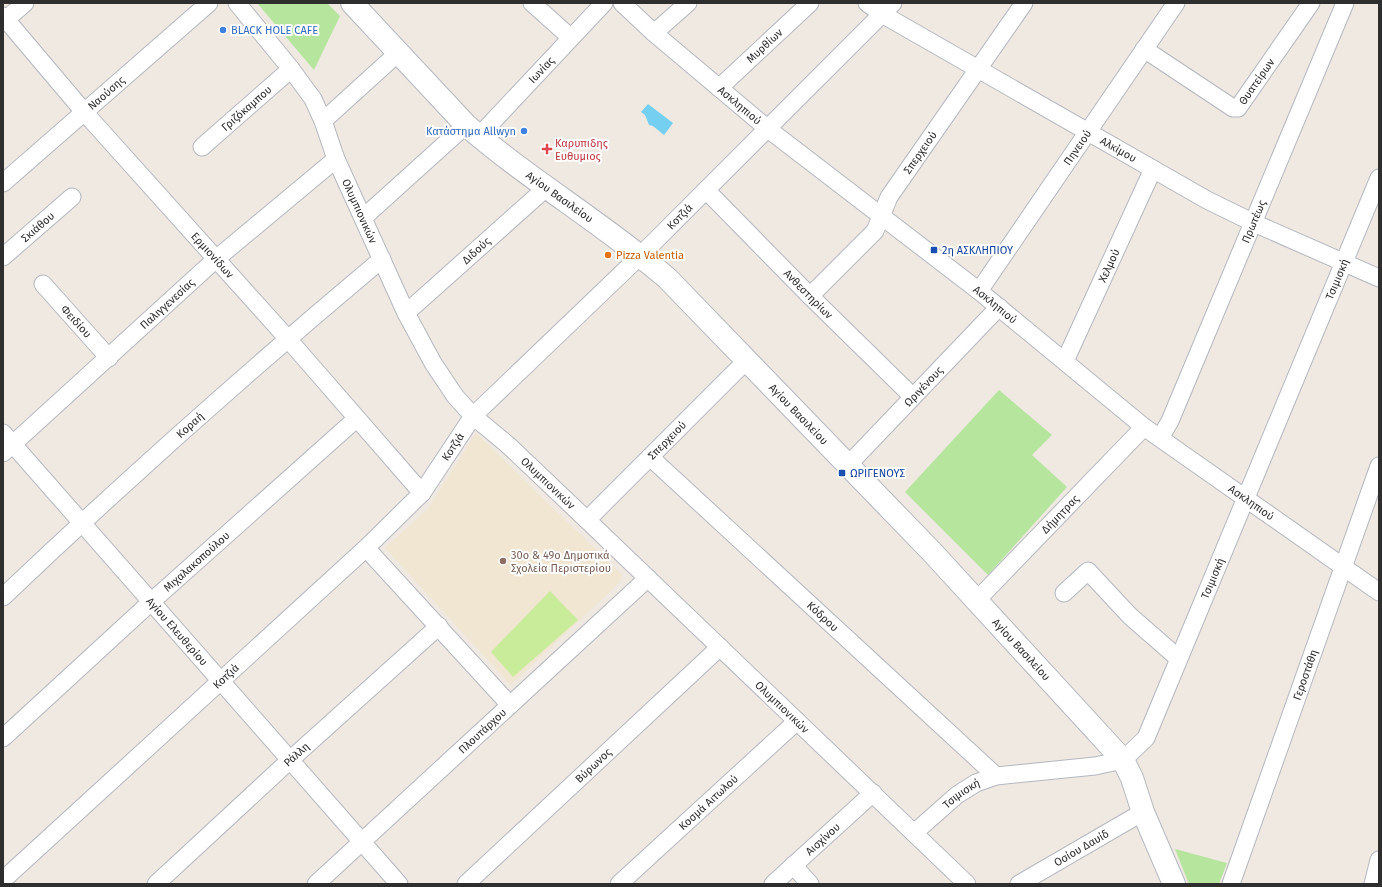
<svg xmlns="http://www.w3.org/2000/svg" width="1382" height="887" font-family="'Fira Sans',sans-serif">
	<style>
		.education { fill: #f0e6d1 }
		.green { fill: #b6e59e }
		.pitch { fill: #c9ec9a }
		.water { fill: #75cff0 }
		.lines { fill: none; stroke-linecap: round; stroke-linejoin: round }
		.street-casing { stroke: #b4b7c1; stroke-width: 19 }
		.secondary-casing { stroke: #b4b7c1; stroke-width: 24 }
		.street { stroke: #fff; stroke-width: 17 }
		.secondary { stroke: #fff; stroke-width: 22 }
		.shop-dot { fill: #3f7fe0; stroke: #fff; stroke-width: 1.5 }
		.health-dot { fill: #e0444e; stroke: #fff; stroke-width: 1.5 }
		.transit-dot { fill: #1a4fb4; stroke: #fff; stroke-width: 1.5 }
		.food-dot { fill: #e8710a; stroke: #fff; stroke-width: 1.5 }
		.education-dot { fill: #8d6e63; stroke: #fff; stroke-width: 1.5 }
		.labels { text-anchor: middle; stroke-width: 4; stroke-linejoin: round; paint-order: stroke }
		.shop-label { font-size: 11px; fill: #366cbe; stroke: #fff; text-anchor: start }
		.street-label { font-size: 11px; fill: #2e2e2e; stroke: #fff }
		.health-label { font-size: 11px; fill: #be3a42; stroke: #fff; text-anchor: start }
		.transit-label { font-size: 11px; fill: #164399; stroke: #fff; text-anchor: start }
		.food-label { font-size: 11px; fill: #c56008; stroke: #fff; text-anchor: start }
		.education-label { font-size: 11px; fill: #785e54; stroke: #fff; text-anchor: start }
	</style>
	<rect width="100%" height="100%" fill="#efe9e1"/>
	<path class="education" d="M 476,433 L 622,575 L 619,583 L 511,685 L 385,548 L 428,509 Z"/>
	<path class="green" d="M 257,3 L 327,3 L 340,16 L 314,70 Z
		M 999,390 L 1052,435 L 1032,455 L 1067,487 L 988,575 L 905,492 Z
		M 1175,849 L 1227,863 L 1219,884 L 1189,884 Z"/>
	<path class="pitch" d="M 550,591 L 578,620 L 513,677 L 491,652 Z"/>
	<path class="water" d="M 648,104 L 673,123 L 664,135 L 653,126 L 649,125 L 645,115 L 641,112 Z"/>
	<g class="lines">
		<g class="street-casing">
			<g id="street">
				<path id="s1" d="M 237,3 L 291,69 L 313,99 L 323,121 L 336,159 L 406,313 L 433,363 L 455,396 L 473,416 L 508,445 L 587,520 L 967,884"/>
				<path d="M 532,3 L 570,37"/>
				<path id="s2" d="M 622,3 L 654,33 L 768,129 L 979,291 L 1144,427 L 1379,592"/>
				<path id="s3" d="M 867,3 L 882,14 L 1207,200 L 1254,223 L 1379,278"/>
				<path id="s4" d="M 3,16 L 85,113 L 288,339 L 422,493"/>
				<path d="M 3,22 L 25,3"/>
				<path d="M 654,33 L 688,3"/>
				<path id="s5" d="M 1144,49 L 1233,108 L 1238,108 L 1311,3"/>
				<path id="s6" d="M 719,88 L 810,3"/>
				<path d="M 323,121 L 399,52"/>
				<path id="s7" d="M 479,136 L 604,3"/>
				<path id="s8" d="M 202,147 L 291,69"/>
				<path id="s9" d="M 3,183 L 209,3"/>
				<path id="s10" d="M 706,190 L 810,296 L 912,396"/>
				<path d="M 363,218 L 466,125"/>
				<path id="s11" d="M 3,257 L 72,197"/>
				<path id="s12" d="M 43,284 L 109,358"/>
				<path id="s13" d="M 979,291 L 1176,3"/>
				<path id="s14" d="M 810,296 L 875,231 L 889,197 L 1024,3"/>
				<path id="s15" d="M 406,313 L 546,188"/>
				<path id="s16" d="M 1065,361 L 1153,169"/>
				<path id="s17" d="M 3,433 L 399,884"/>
				<path id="s18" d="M 1160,438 L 1170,421 L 1345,3"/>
				<path id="s19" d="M 3,453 L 216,259 L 336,159"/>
				<path id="s20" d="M 650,457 L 996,776"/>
				<path id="s21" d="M 848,465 L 999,307"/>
				<path id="s22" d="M 587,520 L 747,360"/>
				<path d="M 366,548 L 510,705"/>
				<path d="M 1064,593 L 1088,571 L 1130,616 L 1178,658"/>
				<path id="s23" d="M 3,597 C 126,480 252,368 382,259"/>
				<path id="s24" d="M 976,601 L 1144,427"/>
				<path id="s25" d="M 3,738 L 151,602 L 356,419"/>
				<path id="s26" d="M 914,833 L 957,795 L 976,783 L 996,776 L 1095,766 L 1123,760 L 1146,738 L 1379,178"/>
				<path d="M 793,865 L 810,884"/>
				<path id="s27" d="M 3,880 L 366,548 L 422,493 L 473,416 L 641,255 L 893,3"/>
				<path id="s28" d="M 156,884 L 290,760 L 439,626"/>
				<path id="s29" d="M 316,884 L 648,578"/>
				<path id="s30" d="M 466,884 L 720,647"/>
				<path id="s31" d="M 619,884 L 797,721"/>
				<path id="s32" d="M 773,884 L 873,793"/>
				<path id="s33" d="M 1019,884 L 1143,812"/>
				<path id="s34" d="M 1231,884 L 1379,466"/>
				<path d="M 1373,884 L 1379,860"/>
			</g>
		</g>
		<g class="secondary-casing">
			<g id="secondary">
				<path id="s35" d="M 352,3 L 466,125 C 529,180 603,223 667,278 L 932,552 L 1123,760 L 1132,778 L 1143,812 L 1174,884"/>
			</g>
		</g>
		<use href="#street" class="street"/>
		<use href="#secondary" class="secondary"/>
	</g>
	<g class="shop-dot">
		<circle cx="223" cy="30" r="4"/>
		<circle cx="524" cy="131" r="4"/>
	</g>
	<path class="health-dot" d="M545 143h4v4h4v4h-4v4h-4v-4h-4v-4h4z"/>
	<g class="transit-dot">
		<rect x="930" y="246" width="8" height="8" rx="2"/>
		<rect x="838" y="469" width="8" height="8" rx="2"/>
	</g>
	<circle class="food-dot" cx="608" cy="255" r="4"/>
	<circle class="education-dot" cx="503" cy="561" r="4"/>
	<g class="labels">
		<g class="shop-label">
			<text x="231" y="34">BLACK HOLE CAFE</text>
			<text x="516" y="135" text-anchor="end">Κατάστημα Allwyn</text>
		</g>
		<g class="street-label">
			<text dy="4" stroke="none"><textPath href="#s6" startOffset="62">Μυρθίων</textPath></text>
			<text dy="4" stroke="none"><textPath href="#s7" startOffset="91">Ιωνίας</textPath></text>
			<text dy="4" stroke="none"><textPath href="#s5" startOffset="144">Θυατείρων</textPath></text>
			<text dy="4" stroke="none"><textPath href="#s9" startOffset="137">Ναούσης</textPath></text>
			<text dy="4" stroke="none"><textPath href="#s2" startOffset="156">Ασκληπιού</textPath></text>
			<text dy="4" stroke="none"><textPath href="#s8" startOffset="59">Γριζόκαμπου</textPath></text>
			<text dy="4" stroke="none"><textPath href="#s13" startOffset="174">Πηνειού</textPath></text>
			<text dy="4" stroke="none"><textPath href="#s3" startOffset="291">Αλκίμου</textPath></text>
			<text dy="4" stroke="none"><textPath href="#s14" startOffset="183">Σπερχειού</textPath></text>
			<text dy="4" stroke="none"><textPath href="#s35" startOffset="285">Αγίου Βασιλείου</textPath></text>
			<text dy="4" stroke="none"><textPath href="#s1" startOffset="244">Ολυμπιονικών</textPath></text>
			<text dy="4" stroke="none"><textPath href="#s27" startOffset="950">Κοτζιά</textPath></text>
			<text dy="4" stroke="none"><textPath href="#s18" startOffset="236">Πρωτέως</textPath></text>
			<text dy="4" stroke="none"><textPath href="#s11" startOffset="46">Σκιάθου</textPath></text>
			<text dy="4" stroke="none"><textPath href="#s15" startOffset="94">Διδούς</textPath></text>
			<text dy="4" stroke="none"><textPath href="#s4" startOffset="318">Ερμιονίδων</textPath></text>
			<text dy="4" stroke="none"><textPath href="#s16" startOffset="105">Χελμού</textPath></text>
			<text dy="4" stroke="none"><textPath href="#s26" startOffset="758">Τσιμισκή</textPath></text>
			<text dy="4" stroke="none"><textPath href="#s10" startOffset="146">Ανθεστηρίων</textPath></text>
			<text dy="4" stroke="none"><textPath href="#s19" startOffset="222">Παλιγγενεσίας</textPath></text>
			<text dy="4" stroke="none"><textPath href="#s2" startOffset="480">Ασκληπιού</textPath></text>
			<text dy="4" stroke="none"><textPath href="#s12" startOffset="50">Φειδίου</textPath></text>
			<text dy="4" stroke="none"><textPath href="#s21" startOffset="109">Ωριγένους</textPath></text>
			<text dy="4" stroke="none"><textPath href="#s35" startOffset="609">Αγίου Βασιλείου</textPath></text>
			<text dy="4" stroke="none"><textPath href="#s23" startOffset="254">Κοραή</textPath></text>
			<text dy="4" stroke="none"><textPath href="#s22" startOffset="113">Σπερχειού</textPath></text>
			<text dy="4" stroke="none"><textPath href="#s27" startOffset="626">Κοτζιά</textPath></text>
			<text dy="4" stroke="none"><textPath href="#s1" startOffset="580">Ολυμπιονικών</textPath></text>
			<text dy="4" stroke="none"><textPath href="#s2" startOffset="804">Ασκληπιού</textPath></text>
			<text dy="4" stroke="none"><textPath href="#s24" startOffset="121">Δήμητρας</textPath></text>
			<text dy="4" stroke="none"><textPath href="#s25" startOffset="262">Μιχαλακοπούλου</textPath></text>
			<text dy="4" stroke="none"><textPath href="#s26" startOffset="434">Τσιμισκή</textPath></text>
			<text dy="4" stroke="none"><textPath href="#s20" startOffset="235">Κόδρου</textPath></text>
			<text dy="4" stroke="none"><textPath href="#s17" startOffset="264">Αγίου Ελευθερίου</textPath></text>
			<text dy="4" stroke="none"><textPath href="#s35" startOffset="933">Αγίου Βασιλείου</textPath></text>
			<text dy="4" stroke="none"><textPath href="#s34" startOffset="222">Γεροστάθη</textPath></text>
			<text dy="4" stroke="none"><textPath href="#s27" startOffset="302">Κοτζιά</textPath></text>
			<text dy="4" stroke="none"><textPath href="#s1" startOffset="904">Ολυμπιονικών</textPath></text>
			<text dy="4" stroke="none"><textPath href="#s29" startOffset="226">Πλουτάρχου</textPath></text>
			<text dy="4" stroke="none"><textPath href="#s28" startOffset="191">Ράλλη</textPath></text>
			<text dy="4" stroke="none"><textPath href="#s30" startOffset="174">Βύρωνος</textPath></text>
			<text dy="4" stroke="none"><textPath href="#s26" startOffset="62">Τσιμισκή</textPath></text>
			<text dy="4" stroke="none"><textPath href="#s31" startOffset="121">Κοσμά Αιτωλού</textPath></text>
			<text dy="4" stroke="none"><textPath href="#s32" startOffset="67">Αισχίνου</textPath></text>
			<text dy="4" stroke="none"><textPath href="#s33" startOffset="72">Οσίου Δαυίδ</textPath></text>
		</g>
		<g class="health-label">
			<text x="555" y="147">Καρυπιδης<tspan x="555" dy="13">Ευθυμιος</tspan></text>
		</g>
		<g class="transit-label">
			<text x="942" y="254">2η ΑΣΚΛΗΠΙΟΥ</text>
			<text x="850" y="477">ΩΡΙΓΕΝΟΥΣ</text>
		</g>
		<g class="food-label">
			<text x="616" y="259">Pizza Valentia</text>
		</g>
		<g class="education-label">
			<text x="511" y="559">30ο &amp; 49ο Δημοτικά<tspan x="511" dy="13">Σχολεία Περιστερίου</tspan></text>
		</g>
	</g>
	<rect width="1382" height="887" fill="none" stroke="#2e2e2e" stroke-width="8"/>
</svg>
